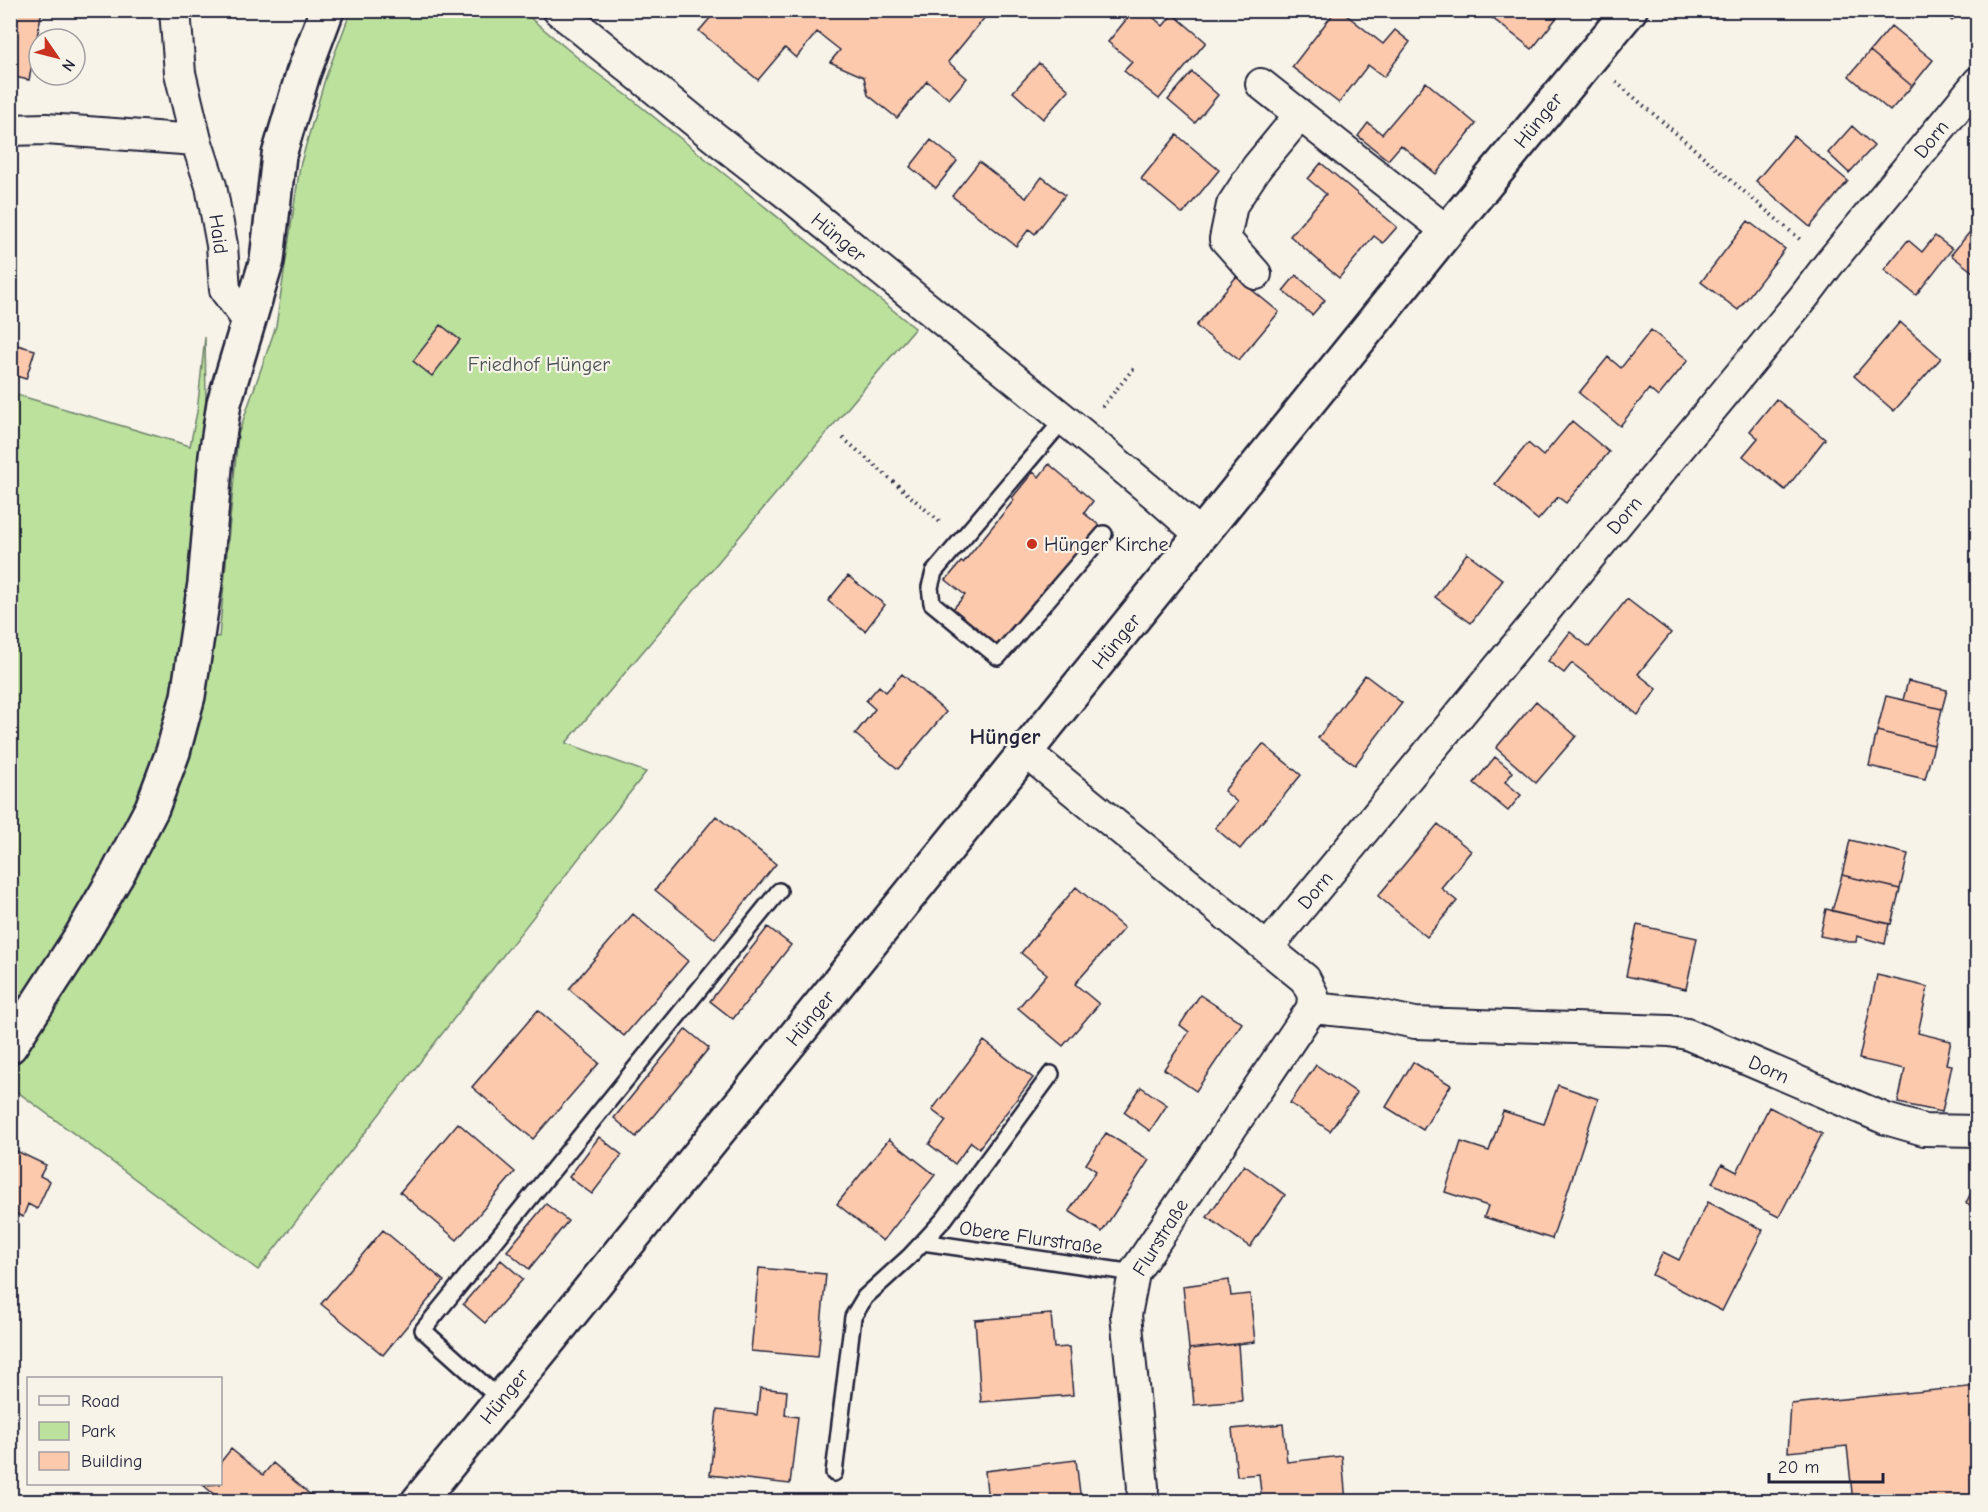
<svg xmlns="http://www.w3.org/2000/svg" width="1988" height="1512" font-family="'Comic Neue',sans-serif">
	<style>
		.green { fill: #bbe19c; stroke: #6e826c; stroke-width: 1.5 }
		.building { fill: #fdc9ad; stroke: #22223b; stroke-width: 1.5 }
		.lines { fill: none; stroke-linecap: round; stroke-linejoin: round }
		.lane-casing { stroke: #22223b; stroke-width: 20 }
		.street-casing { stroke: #22223b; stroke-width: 34 }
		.secondary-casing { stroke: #22223b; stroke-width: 38 }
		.path { stroke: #22223b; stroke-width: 4; stroke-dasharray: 1.5 4.5; stroke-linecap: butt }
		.lane { stroke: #f7f3e8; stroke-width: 15 }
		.street { stroke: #f7f3e8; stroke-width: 30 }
		.secondary { stroke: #f7f3e8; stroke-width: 33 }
		.poi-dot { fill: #c8321e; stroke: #f7f3e8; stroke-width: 2 }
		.labels { text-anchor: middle; stroke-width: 4.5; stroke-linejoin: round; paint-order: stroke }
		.street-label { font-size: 20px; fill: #22223b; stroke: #f7f3e8 }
		.park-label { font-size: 20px; fill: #485253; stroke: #f7f3e8 }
		.poi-label { font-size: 20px; fill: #22223b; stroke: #f7f3e8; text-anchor: start }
		.quarter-label { font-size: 22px; font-weight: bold; fill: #22223b; stroke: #f7f3e8 }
	</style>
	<rect width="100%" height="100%" fill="#f7f3e8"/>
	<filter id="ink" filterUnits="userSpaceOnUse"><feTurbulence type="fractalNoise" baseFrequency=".0167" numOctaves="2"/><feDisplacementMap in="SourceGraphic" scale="12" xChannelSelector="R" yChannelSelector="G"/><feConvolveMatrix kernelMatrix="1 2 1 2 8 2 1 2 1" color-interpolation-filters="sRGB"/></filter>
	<g filter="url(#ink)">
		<path class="green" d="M 351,11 L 522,11 L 590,68 L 628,96 L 915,328 L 566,743 L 646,772 L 258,1270 L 11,1087 L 11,393 L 190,446 L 197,412 L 205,337 L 206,403 L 185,632 L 219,637 L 238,435 L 276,326 L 300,166 L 325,79 Z"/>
		<path class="building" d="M 42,10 L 29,80 L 10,76 L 11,10 Z
			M 717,10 L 991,10 L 948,62 L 967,78 L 949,99 L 927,81 L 897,118 L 868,95 L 864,77 L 830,62 L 840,50 L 817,32 L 796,58 L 785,48 L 758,80 L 699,31 Z
			M 1134,10 L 1145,10 L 1163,26 L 1173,14 L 1206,42 L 1159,99 L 1124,71 L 1132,62 L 1108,42 Z
			M 1336,10 L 1340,10 L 1383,44 L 1395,30 L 1410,42 L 1384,77 L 1368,65 L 1339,103 L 1292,67 Z
			M 1490,10 L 1561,10 L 1562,11 L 1532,49 L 1487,14 Z
			M 1940,10 L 1961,10 L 1952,21 Z
			M 1891,26 L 1933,60 L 1912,86 L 1870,51 Z
			M 1870,51 L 1912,86 L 1890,111 L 1849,76 Z
			M 1039,63 L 1069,90 L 1043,119 L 1013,92 Z
			M 1192,72 L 1218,95 L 1195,123 L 1168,100 Z
			M 1426,82 L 1476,124 L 1436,174 L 1401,145 L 1388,160 L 1358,136 L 1368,123 L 1382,134 Z
			M 1852,126 L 1874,146 L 1849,173 L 1828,153 Z
			M 1177,135 L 1219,170 L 1183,214 L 1141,179 Z
			M 1794,136 L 1848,181 L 1810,227 L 1756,181 Z
			M 931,140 L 957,161 L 936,188 L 910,167 Z
			M 979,162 L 1026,198 L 1042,177 L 1065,195 L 1035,234 L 1029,229 L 1016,246 L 952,196 Z
			M 1321,163 L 1397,227 L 1383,243 L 1374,236 L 1339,278 L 1290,236 L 1326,194 L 1308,179 Z
			M 1748,221 L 1785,249 L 1738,310 L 1701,282 Z
			M 1978,222 L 1978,276 L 1951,255 Z
			M 1935,236 L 1952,249 L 1916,295 L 1884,270 L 1908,240 L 1922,252 Z
			M 1296,275 L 1325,300 L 1312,315 L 1283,291 Z
			M 1236,277 L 1279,312 L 1239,360 L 1196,326 Z
			M 1900,322 L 1941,358 L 1894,411 L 1854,376 Z
			M 441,325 L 460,340 L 432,376 L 413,361 Z
			M 1651,330 L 1688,360 L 1658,397 L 1649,389 L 1620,426 L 1579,393 L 1608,357 L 1621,368 Z
			M 10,343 L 35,350 L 26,379 L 10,374 Z
			M 1776,399 L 1825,439 L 1785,490 L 1743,456 L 1758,438 L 1750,431 Z
			M 1572,421 L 1609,452 L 1566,503 L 1558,497 L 1538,520 L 1495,484 L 1528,443 L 1543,456 Z
			M 1049,464 L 1093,501 L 1084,513 L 1100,526 L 1001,648 L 953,609 L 965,595 L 946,580 L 961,562 L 963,563 L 1014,500 L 1012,498 L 1033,472 L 1039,477 Z
			M 1467,553 L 1503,580 L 1471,623 L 1435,597 Z
			M 848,576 L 885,605 L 865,631 L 828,601 Z
			M 1627,599 L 1671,633 L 1638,674 L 1657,689 L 1638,715 L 1572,663 L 1564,673 L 1548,661 L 1570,632 L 1589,647 Z
			M 902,674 L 946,712 L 898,769 L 855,734 L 875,709 L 866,701 L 879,686 L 886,692 Z
			M 1365,675 L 1402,703 L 1355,765 L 1318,738 Z
			M 1908,681 L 1947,690 L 1942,709 L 1903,700 Z
			M 1886,696 L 1942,709 L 1934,745 L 1877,731 Z
			M 1536,701 L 1576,736 L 1536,783 L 1496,748 Z
			M 1877,731 L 1934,745 L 1925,779 L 1869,766 Z
			M 1263,744 L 1301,775 L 1240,849 L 1215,828 L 1237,802 L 1224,791 Z
			M 1495,757 L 1513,772 L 1505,782 L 1521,795 L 1508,811 L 1474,783 Z
			M 716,816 L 776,864 L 715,939 L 655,890 Z
			M 1438,824 L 1471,851 L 1441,888 L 1457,901 L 1427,937 L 1378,896 Z
			M 1850,840 L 1908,854 L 1900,889 L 1842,875 Z
			M 1842,875 L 1900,889 L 1891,924 L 1832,911 Z
			M 1076,887 L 1124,928 L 1075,984 L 1099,1004 L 1063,1046 L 1018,1008 L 1047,974 L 1021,953 Z
			M 1826,909 L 1889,924 L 1885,944 L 1857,936 L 1856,942 L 1849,942 L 1820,936 Z
			M 633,914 L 688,961 L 624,1036 L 569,989 Z
			M 1637,925 L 1697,938 L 1686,989 L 1626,976 Z
			M 768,927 L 791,945 L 733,1019 L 710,1001 Z
			M 1877,975 L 1928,987 L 1918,1033 L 1951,1041 L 1946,1064 L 1952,1065 L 1942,1112 L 1898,1103 L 1905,1069 L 1859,1059 Z
			M 1200,995 L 1242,1023 L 1196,1091 L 1164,1069 L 1189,1032 L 1180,1025 Z
			M 538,1010 L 599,1063 L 533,1139 L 472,1087 Z
			M 686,1029 L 709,1048 L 636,1137 L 614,1118 Z
			M 984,1041 L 1033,1078 L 979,1148 L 971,1142 L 955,1164 L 929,1144 L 946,1121 L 932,1110 Z
			M 1413,1062 L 1451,1085 L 1423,1130 L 1386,1107 Z
			M 1316,1065 L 1357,1093 L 1330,1131 L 1290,1103 Z
			M 1558,1085 L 1598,1099 L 1552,1239 L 1484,1217 L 1488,1206 L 1445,1192 L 1461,1142 L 1489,1151 L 1503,1111 L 1544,1124 Z
			M 1141,1087 L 1167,1105 L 1150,1131 L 1124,1112 Z
			M 1769,1107 L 1822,1134 L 1779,1217 L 1712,1183 L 1722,1164 L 1737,1172 Z
			M 458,1123 L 515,1172 L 457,1240 L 400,1192 Z
			M 1106,1133 L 1149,1160 L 1102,1232 L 1069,1211 L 1096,1171 L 1086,1164 Z
			M 599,1137 L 622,1155 L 592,1194 L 569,1177 Z
			M 889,1139 L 935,1175 L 883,1241 L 837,1204 Z
			M 10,1148 L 46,1165 L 40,1176 L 50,1181 L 37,1209 L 28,1204 L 23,1217 L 10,1211 Z
			M 1244,1165 L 1285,1195 L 1250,1247 L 1207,1217 Z
			M 1978,1179 L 1978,1209 L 1966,1203 Z
			M 1708,1202 L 1763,1230 L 1722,1311 L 1652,1275 L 1663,1252 L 1679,1260 Z
			M 546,1204 L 568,1221 L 529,1269 L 507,1251 Z
			M 383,1230 L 444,1281 L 383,1355 L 321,1304 Z
			M 501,1260 L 523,1279 L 485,1323 L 463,1304 Z
			M 759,1268 L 826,1274 L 818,1357 L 751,1351 Z
			M 1229,1280 L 1231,1296 L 1250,1294 L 1255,1342 L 1189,1349 L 1183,1286 Z
			M 1051,1314 L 1054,1348 L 1069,1347 L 1073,1395 L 981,1402 L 975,1320 Z
			M 1238,1344 L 1242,1401 L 1194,1405 L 1189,1349 Z
			M 1978,1386 L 1978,1502 L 1853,1502 L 1847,1446 L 1788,1452 L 1791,1404 Z
			M 760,1388 L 787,1391 L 785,1415 L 798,1417 L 790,1484 L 710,1475 L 717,1410 L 757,1415 Z
			M 1283,1424 L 1287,1462 L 1342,1456 L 1346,1502 L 1262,1502 L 1259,1474 L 1237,1476 L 1232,1429 Z
			M 231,1449 L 263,1475 L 273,1463 L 319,1502 L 223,1502 L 203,1485 L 220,1484 L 220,1463 Z
			M 1076,1460 L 1081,1502 L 988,1502 L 985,1471 Z"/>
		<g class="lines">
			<g class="lane-casing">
				<path id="lane" d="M 1064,419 L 934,572 L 930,587 L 932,603 L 998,657 L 1104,534
					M 1051,1074 L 945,1218 L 923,1242 L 1134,1273
					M 501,1400 L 423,1330 L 779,891
					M 834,1473 L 853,1317 L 865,1297 L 909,1257 L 923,1242"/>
			</g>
			<g class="street-casing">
				<path id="street" d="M 175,10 L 180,73 L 196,140 L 211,186 L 222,245 L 225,290 L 249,322
					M 558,10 L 714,137 L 796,201 L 1081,433 L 1158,497 L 1201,535
					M 1261,84 L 1447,231
					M 10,130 L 46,129 L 196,140
					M 1256,274 L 1225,239 L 1232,205 L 1257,167 L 1299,116
					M 1026,752 L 1305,979 L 1313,995 L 1312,1008
					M 1268,947 L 1803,298 L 1828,265 L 1978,82
					M 1312,1008 L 1373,1014 L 1415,1023 L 1670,1031 L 1687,1034 L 1886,1119 L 1924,1130 L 1978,1131
					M 1142,1502 L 1143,1487 L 1126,1315 L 1134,1273 L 1312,1008"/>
			</g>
			<g class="secondary-casing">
				<path id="secondary" d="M 10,1046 L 80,938 L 118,873 L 152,808 L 173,752 L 188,696 L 205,583 L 216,456 L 224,403 L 267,260 L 279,155 L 303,74 L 327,10
					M 418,1502 L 1447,231 L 1630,10"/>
			</g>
			<path class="path" d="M 1616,82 L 1802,241
				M 1102,407 L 1134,368
				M 843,438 L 940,522"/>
			<use href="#lane" class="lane"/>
			<use href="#street" class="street"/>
			<use href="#secondary" class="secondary"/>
		</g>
	</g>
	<circle class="poi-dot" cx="1032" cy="544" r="6"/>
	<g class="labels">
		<g class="street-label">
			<text transform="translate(1538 120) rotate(-51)" y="7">Hünger</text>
			<text transform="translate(1931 139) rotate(-51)" y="7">Dorn</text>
			<text transform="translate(219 234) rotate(82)" y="7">Haid</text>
			<text transform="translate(839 237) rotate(40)" y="7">Hünger</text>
			<text transform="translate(1624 515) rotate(-50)" y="7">Dorn</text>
			<text transform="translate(1116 641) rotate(-51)" y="7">Hünger</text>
			<text transform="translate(1315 890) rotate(-50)" y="7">Dorn</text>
			<text transform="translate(810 1018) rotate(-51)" y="7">Hünger</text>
			<text transform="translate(1769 1069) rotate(24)" y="7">Dorn</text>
			<text transform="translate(1031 1237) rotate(8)" y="7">Obere Flurstraße</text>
			<text transform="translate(1160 1237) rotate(-58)" y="7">Flurstraße</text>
			<text transform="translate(504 1396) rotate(-51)" y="7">Hünger</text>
		</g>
		<g class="park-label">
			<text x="539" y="371">Friedhof Hünger</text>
		</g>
		<g class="poi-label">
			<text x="1044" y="551">Hünger Kirche</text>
		</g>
		<g class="quarter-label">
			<text x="1005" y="744">Hünger</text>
		</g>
	</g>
	<rect width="1988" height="1512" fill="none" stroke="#f7f3e8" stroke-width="36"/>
	<rect x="18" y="18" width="1952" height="1476" fill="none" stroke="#22223b" stroke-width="2" filter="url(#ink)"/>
	<rect x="27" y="1377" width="195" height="108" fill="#f7f3e8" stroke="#a29fa3" stroke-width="1.5"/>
	<rect x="39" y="1396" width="30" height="9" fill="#f7f3e8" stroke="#a29fa3" stroke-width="1.5"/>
	<text x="81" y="1407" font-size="18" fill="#22223b">Road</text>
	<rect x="39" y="1422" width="30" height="18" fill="#bbe19c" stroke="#a29fa3" stroke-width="1.5"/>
	<text x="81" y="1437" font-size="18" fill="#22223b">Park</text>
	<rect x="39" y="1452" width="30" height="18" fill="#fdc9ad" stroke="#a29fa3" stroke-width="1.5"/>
	<text x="81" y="1467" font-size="18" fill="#22223b">Building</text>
	<g transform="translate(57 57) rotate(125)"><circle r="28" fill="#f7f3e8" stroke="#a29fa3" stroke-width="1.5"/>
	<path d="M0-4.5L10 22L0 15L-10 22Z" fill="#c8321e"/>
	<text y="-9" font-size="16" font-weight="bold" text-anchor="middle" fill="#22223b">N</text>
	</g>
	<path d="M1769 1473v9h114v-9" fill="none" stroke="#22223b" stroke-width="3"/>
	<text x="1778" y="1473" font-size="18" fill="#22223b" stroke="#f7f3e8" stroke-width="4.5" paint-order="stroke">20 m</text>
</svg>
